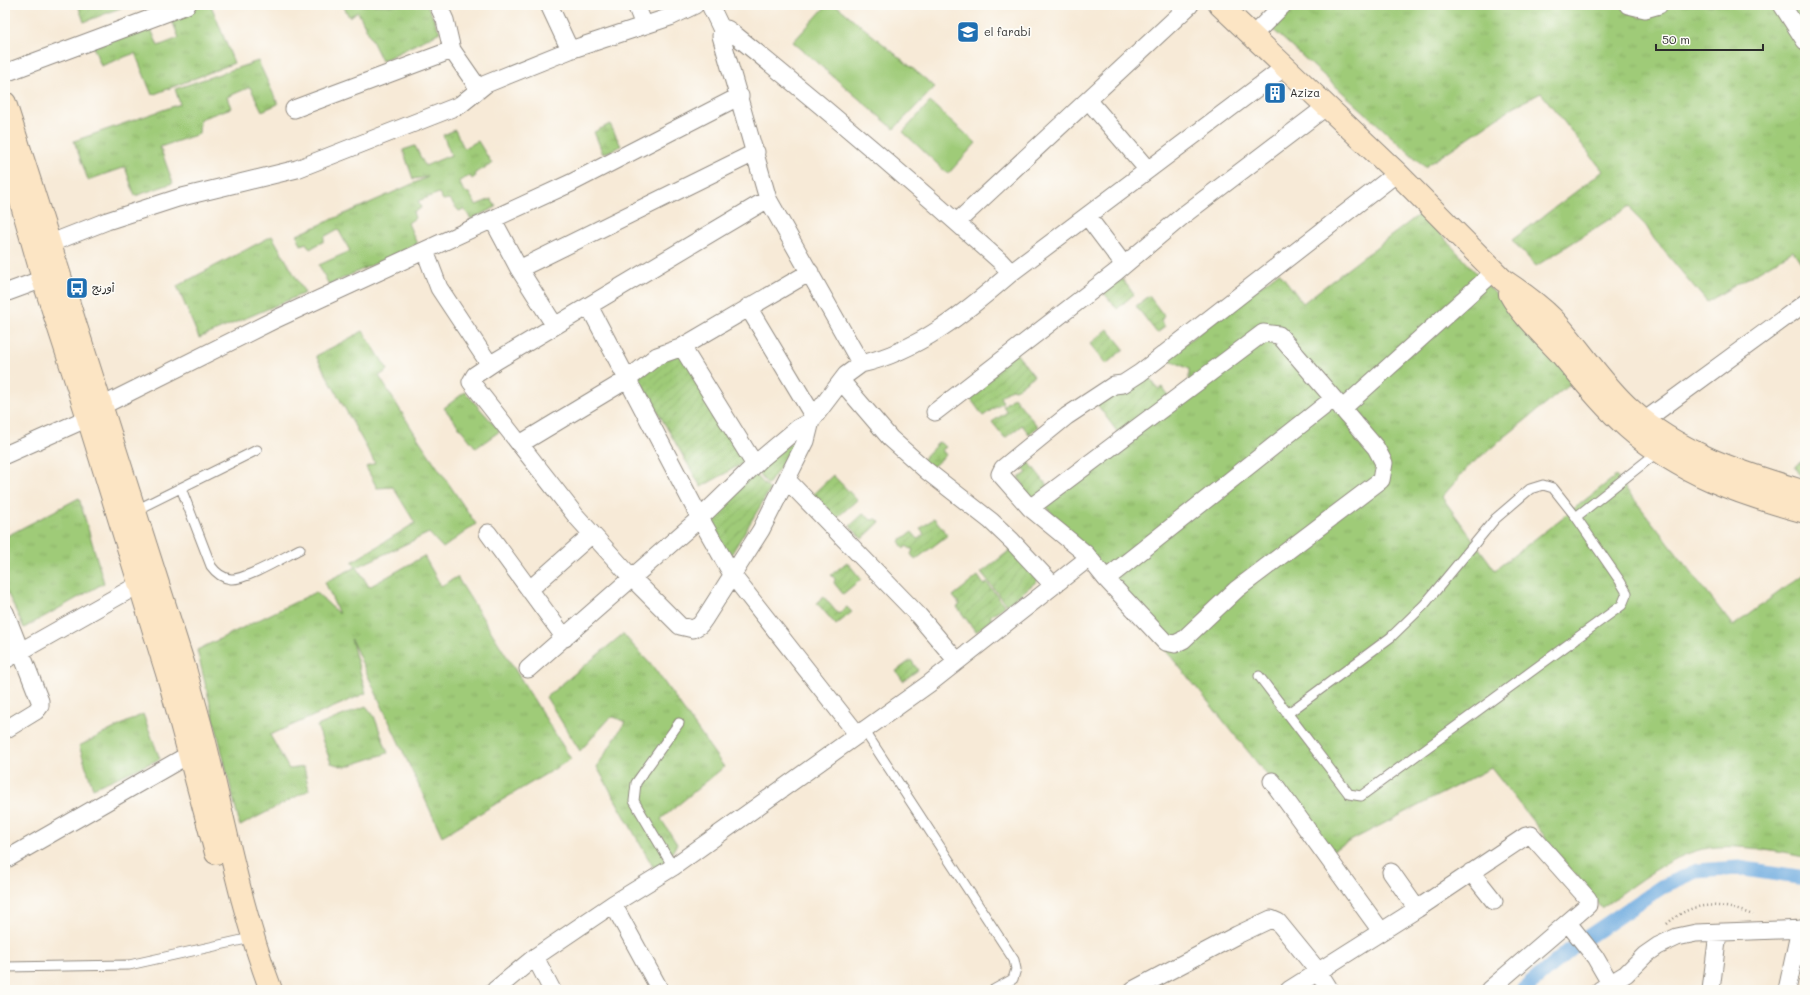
<svg xmlns="http://www.w3.org/2000/svg" width="1810" height="995" font-family="Mali,'Playpen Sans Arabic',sans-serif">
	<style>
		.grass { fill: url(#grass-tufts); stroke: #657b52 }
		.wetland { fill: url(#wetland-marsh); stroke: #657b52 }
		.garden { fill: url(#garden-furrows); stroke: #657b52 }
		.pitch { fill: #9fcb78; stroke: #657b52 }
		.lines { fill: none; stroke-linecap: round; stroke-linejoin: round }
		.canal { stroke: #6daadf; stroke-width: 15 }
		.lane-casing { stroke: #918a81; stroke-width: 11 }
		.street-casing { stroke: #918a81; stroke-width: 19 }
		.secondary-casing { stroke: #918a81; stroke-width: 24 }
		.path { stroke: #918a81; stroke-width: 2.5; stroke-dasharray: 1 3; stroke-linecap: butt }
		.lane { stroke: #fff; stroke-width: 9 }
		.street { stroke: #fff; stroke-width: 17 }
		.secondary { stroke: #fce5c4; stroke-width: 22 }
		.labels { text-anchor: middle; stroke-width: 3.5; stroke-linejoin: round; paint-order: stroke }
		.poi-label { font-size: 11px; fill: #2b2b2b; stroke: #fdfcf7; text-anchor: start }
	</style>
	<defs>
		<pattern id="grass-tufts" width="24" height="20" patternUnits="userSpaceOnUse"><rect width="24" height="20" fill="#9fcb78"/><path d="M3 7l-1-3M5 7V3M7 7l1-3M15 17l-1-3M17 17v-4M19 17l1-3" fill="none" stroke="#89ae68"/></pattern>
		<pattern id="wetland-marsh" width="20" height="14" patternUnits="userSpaceOnUse"><rect width="20" height="14" fill="#9fcb78"/><path d="M1 5h8M5 5V1M11 12h8M15 12V8" fill="none" stroke="#89ae68"/></pattern>
		<pattern id="garden-furrows" width="10" height="10" patternUnits="userSpaceOnUse"><rect width="10" height="10" fill="#9fcb78"/><path d="M-1 1l2-2M0 10L10 0M9 11l2-2" fill="none" stroke="#89ae68"/></pattern>
	</defs>
	<rect width="100%" height="100%" fill="#fdfcf7"/>
	<filter id="ink" filterUnits="userSpaceOnUse"><feTurbulence type="fractalNoise" baseFrequency=".025" numOctaves="2"/><feDisplacementMap in="SourceGraphic" scale="8" xChannelSelector="R" yChannelSelector="G"/><feConvolveMatrix kernelMatrix="1 2 1 2 8 2 1 2 1" color-interpolation-filters="sRGB"/></filter>
	<filter id="wash" filterUnits="userSpaceOnUse"><feTurbulence type="fractalNoise" baseFrequency=".012" numOctaves="4" result="noise"/><feDisplacementMap in="SourceGraphic" scale="16" xChannelSelector="R" yChannelSelector="G"/><feGaussianBlur stdDeviation="0.9" result="paint"/><feColorMatrix in="noise" values="0 0 0 0 0 0 0 0 0 0 0 0 0 0 0 0 0 1.4 0 .05"/><feComposite in="paint" operator="in"/></filter>
	<g filter="url(#wash)">
		<rect width="100%" height="100%" fill="#f7ead7"/>
		<path class="grass" d="M 203,5 L 211,5 L 234,63 L 152,95 L 135,53 L 101,66 L 93,46 L 149,24 L 158,46 L 179,38 L 171,18 Z
			M 343,5 L 427,5 L 440,32 L 382,61 L 358,12 L 349,17 Z
			M 1291,5 L 1624,5 L 1640,18 L 1659,5 L 1801,5 L 1805,10 L 1805,268 L 1793,251 L 1707,302 L 1654,239 L 1646,226 L 1633,213 L 1630,206 L 1536,266 L 1512,240 L 1603,171 L 1541,93 L 1515,106 L 1425,167 L 1269,26 Z
			M 258,61 L 278,104 L 262,111 L 250,87 L 227,97 L 231,108 L 200,119 L 199,134 L 160,147 L 173,183 L 135,196 L 125,167 L 88,180 L 74,141 L 180,104 L 175,89 Z
			M 455,130 L 464,148 L 478,141 L 492,164 L 475,173 L 476,176 L 472,179 L 470,176 L 459,181 L 464,192 L 469,193 L 476,205 L 491,199 L 496,207 L 471,219 L 464,209 L 459,211 L 449,199 L 443,200 L 439,193 L 418,201 L 421,208 L 413,212 L 415,218 L 408,223 L 417,244 L 329,285 L 319,265 L 350,251 L 338,229 L 324,237 L 324,241 L 310,249 L 306,243 L 301,245 L 297,235 L 428,177 L 413,179 L 403,150 L 415,146 L 425,166 L 451,155 L 443,135 Z
			M 1421,213 L 1575,380 L 1469,466 L 1442,497 L 1495,570 L 1616,476 L 1733,626 L 1805,573 L 1805,857 C 1776,852 1746,845 1717,847 C 1674,850 1635,885 1601,908 L 1491,768 L 1329,852 L 1201,693 L 1044,504 L 1189,393 L 1189,369 L 1166,358 L 1279,272 L 1303,303 Z
			M 272,236 L 305,293 L 199,338 L 177,286 Z
			M 363,331 L 388,370 L 379,376 L 417,437 L 476,524 L 443,548 L 429,533 L 357,567 L 369,587 L 424,556 L 441,586 L 457,577 L 571,759 L 442,836 L 351,639 L 366,693 L 270,735 L 289,769 L 304,767 L 309,790 L 240,826 L 197,650 L 316,592 L 339,614 L 325,582 L 356,567 L 352,562 L 415,523 L 393,487 L 377,488 L 366,467 L 375,463 L 316,356 Z
			M 465,392 L 500,431 L 476,448 L 444,408 Z
			M 1805,459 L 1805,484 L 1795,466 Z
			M 79,498 L 104,583 L 24,628 L 5,588 L 5,537 Z
			M 623,634 L 654,668 L 724,767 L 661,819 L 677,844 L 658,876 L 597,767 L 625,722 L 614,717 L 610,718 L 580,751 L 546,697 Z
			M 366,706 L 374,716 L 388,753 L 345,767 L 331,763 L 317,726 Z
			M 143,714 L 160,759 L 93,788 L 79,746 Z"/>
		<path class="wetland" d="M 610,124 L 621,146 L 603,154 L 594,132 Z
			M 939,442 L 946,447 L 942,450 L 946,455 L 929,470 L 920,462 Z"/>
		<path class="garden" d="M 78,5 L 128,5 L 84,22 Z
			M 1116,279 L 1118,282 L 1122,279 L 1134,294 L 1117,309 L 1103,292 Z
			M 1149,296 L 1164,316 L 1161,321 L 1165,327 L 1157,333 L 1136,306 Z
			M 1108,329 L 1124,349 L 1106,364 L 1090,344 Z
			M 680,348 L 747,461 L 701,487 L 637,376 Z
			M 1016,353 L 1034,376 L 1015,390 L 1011,389 L 1000,397 L 1003,402 L 983,416 L 965,391 Z
			M 1146,373 L 1158,389 L 1162,387 L 1170,398 L 1121,437 L 1096,403 Z
			M 1014,397 L 1038,427 L 1029,434 L 1022,425 L 1005,438 L 992,422 L 1007,412 L 1003,406 Z
			M 801,436 L 768,485 L 755,469 Z
			M 1025,457 L 1050,489 L 1030,505 L 1018,491 L 1024,485 L 1018,478 L 1027,473 L 1018,462 Z
			M 753,472 L 770,490 L 729,558 L 708,515 Z
			M 833,475 L 857,500 L 832,522 L 809,498 Z
			M 864,513 L 871,520 L 877,519 L 880,522 L 862,539 L 850,526 Z
			M 934,518 L 948,535 L 915,560 L 911,554 L 913,550 L 906,546 L 904,549 L 899,541 L 912,532 L 918,539 L 924,534 L 920,529 Z
			M 1014,547 L 1038,578 L 1037,581 L 1007,605 L 981,573 Z
			M 847,562 L 861,579 L 843,594 L 834,583 L 835,579 L 831,575 Z
			M 978,576 L 984,585 L 987,583 L 1005,606 L 990,616 L 992,619 L 976,632 L 957,607 L 960,605 L 953,596 Z
			M 824,597 L 838,614 L 847,607 L 852,612 L 836,625 L 817,603 Z
			M 911,660 L 918,670 L 903,681 L 896,671 Z"/>
		<path class="pitch" d="M 827,5 L 836,5 L 935,87 L 894,129 L 793,42 Z
			M 930,102 L 976,143 L 948,174 L 903,132 Z"/>
		<g class="lines">
			<path class="canal" d="M 1523,990 L 1576,945 L 1663,886 L 1697,871 L 1738,868 L 1805,878"/>
		</g>
	</g>
	<g filter="url(#ink)">
		<g class="lines">
			<g class="lane-casing">
				<path id="lane" d="M 181,488 L 211,566 C 216,573 222,578 231,579 C 246,580 284,557 300,549
					M 134,511 L 257,450
					M 1259,676 L 1349,794 L 1361,796 L 1622,605 L 1627,593 L 1620,581 L 1576,517 L 1659,451
					M 1287,714 L 1391,637 L 1424,605 L 1495,519 L 1530,489 L 1543,485 L 1553,488 L 1576,517
					M 864,730 L 1014,960 L 1016,969 L 1013,979 L 993,990
					M 673,867 L 634,801 L 636,783 L 679,723
					M 5,967 L 129,965 L 242,940"/>
			</g>
			<g class="street-casing">
				<path id="street" d="M 438,5 L 445,20 L 452,50 L 479,89
					M 549,5 L 570,50
					M 636,5 L 644,25
					M 710,5 L 722,30 L 727,29 L 734,34 C 824,107 913,183 1000,261 L 1011,273 C 967,311 919,351 861,364
					M 1628,5 L 1645,9 L 1659,5
					M 1782,5 L 1805,41
					M 722,30 L 721,36 L 768,199 L 496,361 L 475,375 L 471,382 L 576,516 L 632,578 L 680,626 L 693,629 L 700,625 L 705,618 L 761,530 L 806,441 L 811,421 L 846,375 L 861,364 L 768,199
					M 1253,35 L 1283,5
					M 5,73 L 187,5
					M 1088,100 L 1148,170
					M 294,109 L 452,50
					M 1087,216 L 1124,265
					M 493,220 L 519,269 L 555,326
					M 957,222 L 1190,5
					M 51,243 L 107,221 L 178,198 L 297,169 L 460,105 L 486,84 L 570,50 L 670,17 L 695,5
					M 425,251 L 439,288 L 490,365
					M 519,269 L 756,152
					M 1011,273 L 1286,66
					M 5,293 L 43,279
					M 589,306 L 700,518 L 733,576 L 858,735
					M 748,307 L 814,417
					M 682,347 L 755,465
					M 842,382 L 890,438 L 927,471 L 991,521 L 1012,541 L 1053,585
					M 102,406 L 276,319 L 571,183 L 740,96
					M 1342,409 L 1494,272
					M 935,412 L 1116,272 L 1185,214 L 1327,106
					M 1644,421 L 1805,303
					M 520,444 L 628,379 L 657,356 L 680,348 L 810,272
					M 5,455 L 88,418
					M 787,480 L 919,616 L 957,661
					M 1030,508 L 1263,333 L 1279,335 L 1376,448 L 1384,463 L 1381,480 L 1237,589 L 1183,640 L 1175,644 L 1165,642 L 1106,579 L 1086,554 L 1030,508 L 1000,474 L 1003,468 L 1067,416 L 1114,385 L 1123,384 L 1140,373 L 1397,173
					M 488,533 L 565,638
					M 1106,579 L 1333,399
					M 529,590 L 592,534
					M 5,612 L 40,701 L 40,706 L 36,711 L 5,730
					M 5,660 L 138,585
					M 528,669 L 700,518 L 761,459 L 798,428 L 811,421
					M 1272,781 L 1381,931
					M 5,860 L 188,755
					M 1391,872 L 1417,909
					M 1471,872 L 1494,901
					M 613,904 L 660,990
					M 1568,923 L 1595,957 L 1610,983
					M 535,957 L 552,990
					M 495,990 L 535,957 L 613,904 L 673,867 L 930,683 L 1086,560 L 1087,557
					M 1133,990 L 1237,935 L 1271,919 L 1278,922 L 1318,971 L 1330,990
					M 1289,990 L 1417,909 L 1526,836 L 1531,835 L 1588,899 L 1588,905 L 1489,990
					M 1600,990 L 1626,974 L 1645,955 L 1658,946 L 1677,937 L 1696,933 L 1805,929
					M 1711,990 L 1718,933
					M 1787,990 L 1800,929"/>
			</g>
			<g class="secondary-casing">
				<path id="secondary" d="M 1220,5 L 1397,173 L 1503,280 C 1521,292 1538,304 1553,319 C 1580,348 1601,383 1630,409 C 1679,454 1743,473 1805,492
					M 5,103 L 186,672 C 194,702 203,732 210,763 C 228,839 243,916 271,990
					M 9,160 L 43,279 L 88,418 L 170,683 L 216,853
					M 1510,294 C 1520,313 1545,337 1561,354 C 1582,379 1603,406 1628,428 C 1680,474 1740,494 1805,512"/>
			</g>
			<path class="path" d="M 1667,924 C 1694,899 1721,903 1753,915"/>
			<use href="#lane" class="lane"/>
			<use href="#street" class="street"/>
			<use href="#secondary" class="secondary"/>
		</g>
	</g>
	<defs>
		<g id="school-square" transform="scale(1.15)"><rect x="-9" y="-9" width="18" height="18" rx="4" fill="#1f6fb2" stroke="#fdfcf7"/><path d="M0-5L7-2L0 1L-7-2ZM-4 1L0 2.5L4 1V4Q0 6-4 4Z" fill="#fff"/></g>
		<g id="building-square" transform="scale(1.15)"><rect x="-9" y="-9" width="18" height="18" rx="4" fill="#1f6fb2" stroke="#fdfcf7"/><path d="M-4-6H4V6H1V3H-1V6H-4ZM-2.5-4.3h1.7v1.8h-1.7ZM.8-4.3h1.7v1.8H.8ZM-2.5-1h1.7V.8h-1.7ZM.8-1h1.7V.8H.8Z" fill="#fff"/></g>
		<g id="bus-square" transform="scale(1.15)"><rect x="-9" y="-9" width="18" height="18" rx="4" fill="#1f6fb2" stroke="#fdfcf7"/><path d="M-5-6H5V4H4V6H2V4H-2V6H-4V4H-5ZM-3.5-4V0h7V-4ZM-3.5 1.2v1.5H-2V1.2ZM2 1.2v1.5H3.5V1.2Z" fill="#fff"/></g>
	</defs>
	<g fill-rule="evenodd">
		<use href="#school-square" x="968" y="32"/>
		<use href="#building-square" x="1275" y="93"/>
		<use href="#bus-square" x="77" y="288"/>
	</g>
	<g class="labels">
		<g class="poi-label">
			<text x="984" y="36">el farabi</text>
			<text x="1290" y="97">Aziza</text>
			<text x="92" y="292">أورنج</text>
		</g>
	</g>
	<rect width="1810" height="995" fill="none" stroke="#fdfcf7" stroke-width="20"/>
	<path d="M1656 44v6h107v-6" fill="none" stroke="#2b2b2b" stroke-width="2"/>
	<text x="1662" y="44" font-size="12" fill="#2b2b2b" stroke="#fdfcf7" stroke-width="3" paint-order="stroke">50 m</text>
</svg>
